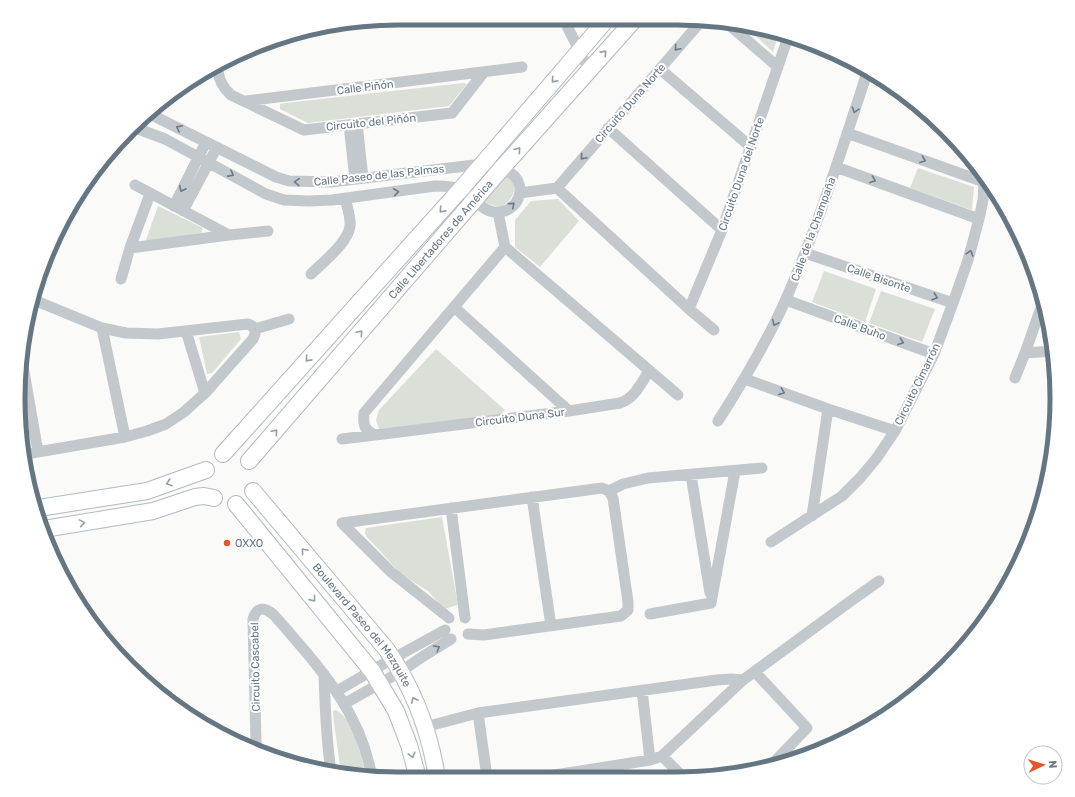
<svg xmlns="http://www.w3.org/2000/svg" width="1075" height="797" font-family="Rubik,sans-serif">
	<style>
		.green { fill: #dadfd7 }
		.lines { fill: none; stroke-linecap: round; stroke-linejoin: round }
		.secondary-casing { stroke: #b3babf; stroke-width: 18 }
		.street { stroke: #c3c8cc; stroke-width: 11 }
		.secondary { stroke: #fff; stroke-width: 16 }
		.oneway { stroke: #6a7a87 }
		.oneway2 { stroke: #939fa8 }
		.poi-dot { fill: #e4572e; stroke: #fff; stroke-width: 1.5 }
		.labels { text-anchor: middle; stroke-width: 4; stroke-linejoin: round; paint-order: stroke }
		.street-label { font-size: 11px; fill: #657683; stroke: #fff }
		.poi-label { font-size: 11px; fill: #657683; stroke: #fff; text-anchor: start }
		.rim { fill: none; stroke: #657683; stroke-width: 5 }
	</style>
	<rect width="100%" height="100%" fill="#fafaf8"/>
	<path class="green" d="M 745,26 L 775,31 L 779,33 L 773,52 Z
		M 464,83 L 467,84 L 449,106 L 308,123 L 280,109 L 280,104 L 285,103 Z
		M 918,168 L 974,187 L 972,210 L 910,188 Z
		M 505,173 C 507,175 511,177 512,180 C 518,189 511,203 501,206 C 494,207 489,204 483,201 Z
		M 558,199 L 579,221 L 540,267 L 515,247 L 515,220 L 531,201 Z
		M 158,206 L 203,228 L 201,233 L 149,242 L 146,240 Z
		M 824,271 L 876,289 L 865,322 L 812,302 Z
		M 881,291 L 935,309 L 922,342 L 869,323 Z
		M 239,332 L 241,339 L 212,373 L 207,374 L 199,337 Z
		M 436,349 L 505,410 L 500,415 L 379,429 L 376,420 L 379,410 Z
		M 442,517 L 458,605 L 444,609 L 428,591 L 401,574 L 367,537 L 365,533 L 366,528 Z
		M 335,710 C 352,714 363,761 366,777 L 341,773 L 333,715 L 333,711 Z"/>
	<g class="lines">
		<g class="secondary-casing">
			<g id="secondary">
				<path d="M 223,454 L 461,189 L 607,19"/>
				<path id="s1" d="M 249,461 L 502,168 L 635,19"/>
				<path id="s2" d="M 253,491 L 387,650 C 413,688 430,732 437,778"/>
				<path d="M 236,504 L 372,671 L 396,711 L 409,745 L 418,778"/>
				<path d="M 39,508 L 147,491 L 206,470"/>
				<path d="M 44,529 L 153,511 L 195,497 L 204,496 L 214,498"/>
			</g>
		</g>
		<path class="street" d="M 563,18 L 589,70
			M 727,23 L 778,67
			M 660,69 L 751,147
			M 218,71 C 219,81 223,88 231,95 L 304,130 L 452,113 L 484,72
			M 246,101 L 522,67
			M 357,124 L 363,178
			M 349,125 L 355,179
			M 133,127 L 165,139 L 266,194 L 284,200 L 309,201 L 332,200 L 435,186 C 444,186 455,186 463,190 C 474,197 483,214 499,212 C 518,211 528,187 512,174 C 504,167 492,166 483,164 L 331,182 L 289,181 L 276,177 L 150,114
			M 608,128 L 722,230
			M 847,133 L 984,182
			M 836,167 L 979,219
			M 135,185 L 229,235
			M 557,188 L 689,309 L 714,330
			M 520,193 L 557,188 L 703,19
			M 174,206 L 206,142
			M 183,211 L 217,147
			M 498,212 L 505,247 L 678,395
			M 505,247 L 364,413 C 363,426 364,429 375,435 L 569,411 L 620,403 C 635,398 641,383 649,371
			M 130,248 L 229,235 L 268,231
			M 805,253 L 953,303
			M 311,274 C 323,262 348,243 350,226 C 351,217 347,207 345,198
			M 121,279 L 130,248 L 150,194
			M 1044,299 L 1025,353 L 1052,351
			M 34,300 L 102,328 L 126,333 L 158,334 L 248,324 L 252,326 L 255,329
			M 786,300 L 934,354
			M 454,307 L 569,411
			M 689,309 L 722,230 L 788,37
			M 102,328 L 125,437
			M 255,329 L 289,319
			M 186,331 L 205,393
			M 23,366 L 38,452
			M 1015,378 L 1025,353
			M 745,379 L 828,409 L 895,431
			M 718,421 C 743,382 767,342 786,299 C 818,226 842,149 867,73
			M 342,439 L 375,435
			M 26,454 L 125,437 L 147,431 L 166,424 L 184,412 L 205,393 L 253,339 L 255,334 L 255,329
			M 691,475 L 710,593
			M 609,491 L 623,484 L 648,478 L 762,468
			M 532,497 L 551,626
			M 451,508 L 465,618
			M 812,516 L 828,409
			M 771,542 L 842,496 L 860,478 L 876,459 L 895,431 L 934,354 L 953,303 L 968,260 L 979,219 L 983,200 L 984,182 L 984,175
			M 650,614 L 711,603 L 735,471
			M 449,618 L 391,572 L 342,523 L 602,488 L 609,491 L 613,498 L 628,602 L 628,610 L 621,616 L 484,635 L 468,634
			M 755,672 L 807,728 L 773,763
			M 324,674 C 325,707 326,739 331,771
			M 642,690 L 650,760
			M 337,691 L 392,659 L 445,630
			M 344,704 L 400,672 L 422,657 L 451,639
			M 478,713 L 487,777
			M 425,727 L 478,713 L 717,680 L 731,679 L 743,680
			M 257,748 L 256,742 L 253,619 C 257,606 264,607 274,615 C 317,665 361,710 372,778
			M 662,756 L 682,776
			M 542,777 L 650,760 L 662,756 L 743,680 L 848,603 L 879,581"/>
		<use href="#secondary" class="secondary"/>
	</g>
	<defs><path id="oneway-chevron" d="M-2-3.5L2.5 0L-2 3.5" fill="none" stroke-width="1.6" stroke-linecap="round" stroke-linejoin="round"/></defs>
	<g class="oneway">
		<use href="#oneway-chevron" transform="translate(677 48) rotate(131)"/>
		<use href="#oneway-chevron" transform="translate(855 110) rotate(108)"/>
		<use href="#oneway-chevron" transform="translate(179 128) rotate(-153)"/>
		<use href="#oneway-chevron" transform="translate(583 157) rotate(131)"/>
		<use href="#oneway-chevron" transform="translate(923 160) rotate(20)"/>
		<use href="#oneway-chevron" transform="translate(231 174) rotate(28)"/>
		<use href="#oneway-chevron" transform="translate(873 180) rotate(20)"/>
		<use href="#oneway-chevron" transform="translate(297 182) rotate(-177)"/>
		<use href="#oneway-chevron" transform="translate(182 189) rotate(117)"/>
		<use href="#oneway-chevron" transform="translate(396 192) rotate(-8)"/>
		<use href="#oneway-chevron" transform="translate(512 205) rotate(-41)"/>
		<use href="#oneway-chevron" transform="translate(970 253) rotate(-74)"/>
		<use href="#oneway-chevron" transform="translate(935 297) rotate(19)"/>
		<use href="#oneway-chevron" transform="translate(775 323) rotate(116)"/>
		<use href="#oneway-chevron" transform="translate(901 342) rotate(20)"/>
		<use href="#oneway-chevron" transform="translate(782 392) rotate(20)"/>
		<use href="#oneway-chevron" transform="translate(437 648) rotate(-31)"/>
	</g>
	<g class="oneway2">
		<use href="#oneway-chevron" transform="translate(604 53) rotate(-48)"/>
		<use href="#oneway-chevron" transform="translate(554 80) rotate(131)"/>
		<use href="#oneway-chevron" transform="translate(518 150) rotate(-49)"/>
		<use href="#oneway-chevron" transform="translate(442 210) rotate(132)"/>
		<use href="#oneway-chevron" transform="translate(360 333) rotate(-49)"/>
		<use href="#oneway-chevron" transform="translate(308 359) rotate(132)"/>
		<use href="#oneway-chevron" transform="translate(275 432) rotate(-49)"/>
		<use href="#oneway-chevron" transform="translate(169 483) rotate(161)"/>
		<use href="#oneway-chevron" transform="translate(82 523) rotate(-9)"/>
		<use href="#oneway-chevron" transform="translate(304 551) rotate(-130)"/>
		<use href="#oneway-chevron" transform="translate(313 599) rotate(51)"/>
		<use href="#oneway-chevron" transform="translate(414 700) rotate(-115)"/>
		<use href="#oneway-chevron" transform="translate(412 755) rotate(75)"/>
	</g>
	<circle class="poi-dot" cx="227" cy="543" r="4"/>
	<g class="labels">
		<g class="street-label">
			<text transform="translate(365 87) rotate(-7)" y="4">Calle Piñón</text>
			<text transform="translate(630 103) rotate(-49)" y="4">Circuito Duna Norte</text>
			<text transform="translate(371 122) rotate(-6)" y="4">Circuito del Piñón</text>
			<text transform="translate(741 174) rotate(-71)" y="4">Circuito Duna del Norte</text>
			<text transform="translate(379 175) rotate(-6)" y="4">Calle Paseo de las Palmas</text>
			<text transform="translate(813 229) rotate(-70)" y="4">Calle de la Champaña</text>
			<text dy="4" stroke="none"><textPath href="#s1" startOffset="293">Calle Libertadores de América</textPath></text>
			<text transform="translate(879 278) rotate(19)" y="4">Calle Bisonte</text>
			<text transform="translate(860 327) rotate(20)" y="4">Calle Buho</text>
			<text transform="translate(917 384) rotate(-64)" y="4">Circuito Cimarrón</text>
			<text transform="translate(520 417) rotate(-7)" y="4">Circuito Duna Sur</text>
			<text dy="4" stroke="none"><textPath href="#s2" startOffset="173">Boulevard Paseo del Mezquite</textPath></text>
			<text transform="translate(255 667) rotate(-91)" y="4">Circuito Cascabel</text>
		</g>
		<g class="poi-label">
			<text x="235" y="547">OXXO</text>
		</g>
	</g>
	<path d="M0 0H1075V797H0ZM398 25H677A373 373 0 0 1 1050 398V399A373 373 0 0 1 677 772H398A373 373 0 0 1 25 399V398A373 373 0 0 1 398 25Z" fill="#fff" fill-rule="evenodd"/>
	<path class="rim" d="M398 25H677A373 373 0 0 1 1050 398V399A373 373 0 0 1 677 772H398A373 373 0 0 1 25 399V398A373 373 0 0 1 398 25Z"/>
	<g transform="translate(1043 765) rotate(86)"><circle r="19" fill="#ffffff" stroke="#c1c8cd"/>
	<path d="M0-3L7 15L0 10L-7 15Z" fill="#e4572e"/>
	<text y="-6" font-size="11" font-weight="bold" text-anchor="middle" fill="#657683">N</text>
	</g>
</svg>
